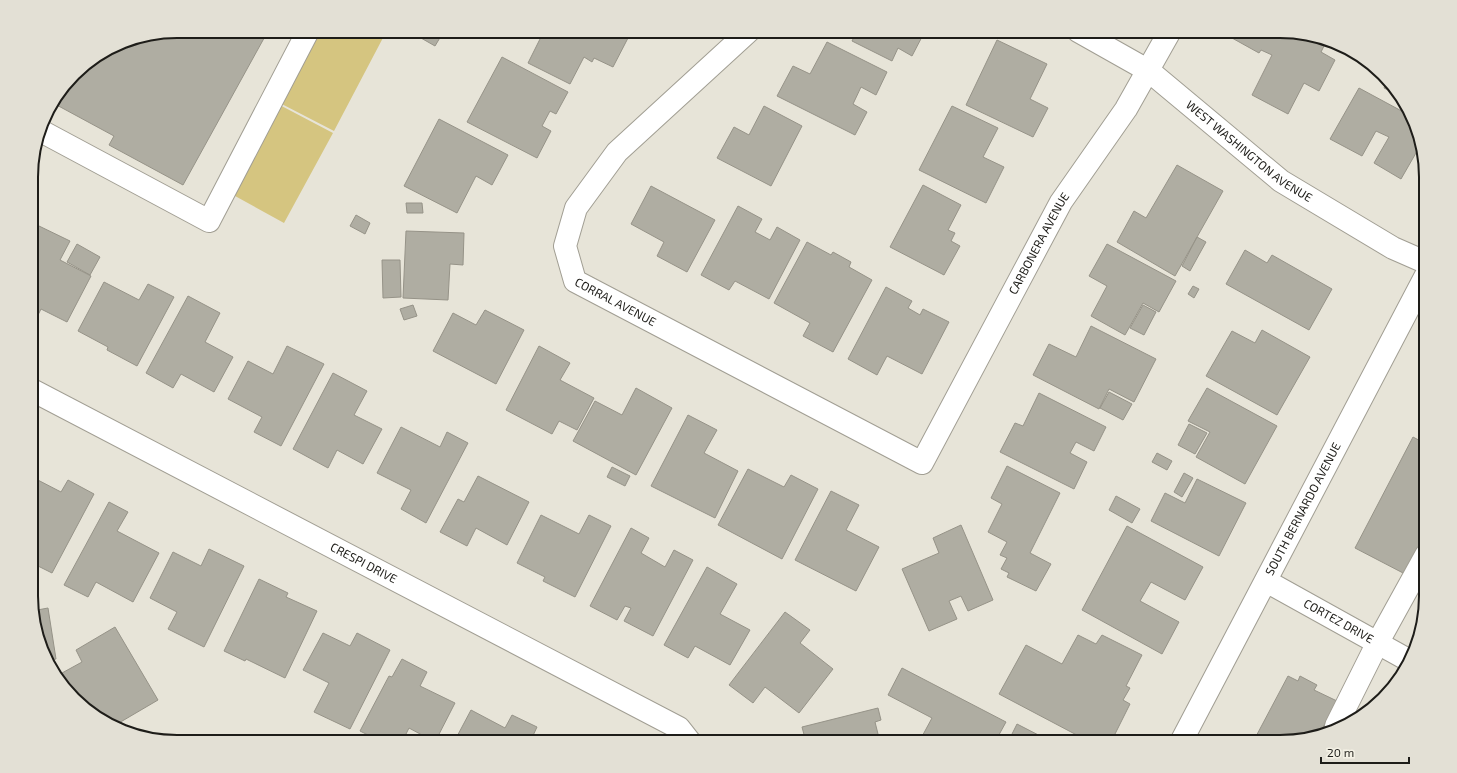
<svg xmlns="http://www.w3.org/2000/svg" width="1457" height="773" font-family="'Exo 2',sans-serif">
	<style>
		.park { fill: #d5c580 }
		.building { fill: #afada2; stroke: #969388 }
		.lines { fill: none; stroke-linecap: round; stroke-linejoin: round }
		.minor-casing { stroke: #a19e93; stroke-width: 24 }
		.minor { stroke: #fff; stroke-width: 22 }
		.labels { text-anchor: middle; stroke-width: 3; stroke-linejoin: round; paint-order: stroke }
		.street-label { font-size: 12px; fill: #1e1d19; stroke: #f4f1e5 }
		.rim { fill: none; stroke: #1e1d19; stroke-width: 2 }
	</style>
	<rect width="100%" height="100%" fill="#e7e4d8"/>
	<path class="park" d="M 311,31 L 380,31 L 385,34 L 334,131 L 274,100 Z
		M 274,102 L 333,133 L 284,223 L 226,191 Z"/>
	<path class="building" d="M 177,31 L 268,31 L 183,185 L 109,145 L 114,136 L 53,103 L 81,67 L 122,42 Z
		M 416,31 L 444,31 L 435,46 L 414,34 Z
		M 544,31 L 614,31 L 628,38 L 613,67 L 594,58 L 592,62 L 584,57 L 570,84 L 528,63 Z
		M 857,31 L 925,31 L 912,56 L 898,48 L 892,61 L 852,41 Z
		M 1236,31 L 1280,31 L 1308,38 L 1324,46 L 1321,52 L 1335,60 L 1319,91 L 1304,83 L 1288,114 L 1252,95 L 1272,55 L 1261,50 L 1259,53 L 1232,38 Z
		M 997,40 L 1047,64 L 1030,99 L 1048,108 L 1033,137 L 966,105 Z
		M 827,42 L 887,72 L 876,95 L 861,87 L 853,104 L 867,112 L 855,135 L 777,96 L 793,66 L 810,74 Z
		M 502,57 L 568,92 L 556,114 L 550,111 L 542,126 L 551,131 L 537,158 L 467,122 Z
		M 1386,83 L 1401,96 L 1402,97 L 1384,88 Z
		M 1359,88 L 1409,115 L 1420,146 L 1401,179 L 1374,163 L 1389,137 L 1376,131 L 1362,156 L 1330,139 Z
		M 764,106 L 802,126 L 771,186 L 717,158 L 734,127 L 749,135 Z
		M 952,106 L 998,128 L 983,157 L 1004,167 L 986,203 L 919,170 Z
		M 439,119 L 508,155 L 492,185 L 476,176 L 457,213 L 404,186 Z
		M 1177,165 L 1223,191 L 1175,276 L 1117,242 L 1134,211 L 1146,218 Z
		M 923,185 L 961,205 L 948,230 L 955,233 L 951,241 L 960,246 L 944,275 L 890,247 Z
		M 651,186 L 715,220 L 687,272 L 657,256 L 664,242 L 631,224 Z
		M 406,203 L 422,203 L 423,213 L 407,213 Z
		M 738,206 L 762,219 L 755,232 L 770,240 L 777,227 L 800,240 L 769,299 L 735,281 L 729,290 L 701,275 Z
		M 356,215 L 370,223 L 365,234 L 350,226 Z
		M 39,226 L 70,241 L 60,260 L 91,276 L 67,322 L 41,309 L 37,317 L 32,314 L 31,241 Z
		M 406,231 L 464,233 L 463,265 L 450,264 L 448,300 L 403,298 Z
		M 1197,237 L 1206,242 L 1190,271 L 1182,266 Z
		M 807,242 L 831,255 L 833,252 L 851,262 L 849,267 L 872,280 L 833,352 L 803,336 L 810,323 L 774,303 Z
		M 77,244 L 100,257 L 90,275 L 67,262 Z
		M 1107,244 L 1176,281 L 1159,312 L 1143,303 L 1125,335 L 1091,316 L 1107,286 L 1089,276 Z
		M 1245,250 L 1267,263 L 1272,255 L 1332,289 L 1309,330 L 1226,284 Z
		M 382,260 L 400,260 L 401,297 L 383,298 Z
		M 104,282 L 139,300 L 148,284 L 174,297 L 137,366 L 107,350 L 108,347 L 78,331 Z
		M 1193,286 L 1199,289 L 1194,298 L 1188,294 Z
		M 886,287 L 912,301 L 908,308 L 920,315 L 923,309 L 949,322 L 922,374 L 887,356 L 877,375 L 848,359 Z
		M 188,296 L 220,313 L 205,342 L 233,357 L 214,392 L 181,374 L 173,388 L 146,373 Z
		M 413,305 L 417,316 L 404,320 L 400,309 Z
		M 1143,305 L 1156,312 L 1144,335 L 1130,328 Z
		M 485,310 L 524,330 L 496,384 L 433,351 L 453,313 L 476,325 Z
		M 1091,326 L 1156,359 L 1134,402 L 1109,389 L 1099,409 L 1033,375 L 1049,344 L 1076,357 Z
		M 1262,330 L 1310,357 L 1277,415 L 1206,376 L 1232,331 L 1255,343 Z
		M 287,346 L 324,364 L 281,446 L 254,432 L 262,417 L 228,399 L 248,361 L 273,374 Z
		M 539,346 L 570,363 L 560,380 L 594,398 L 577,430 L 559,421 L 552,434 L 506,410 Z
		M 333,373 L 367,391 L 354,415 L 382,429 L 363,464 L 337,450 L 328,468 L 293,449 Z
		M 636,388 L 672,408 L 636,475 L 573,441 L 595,401 L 622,415 Z
		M 1207,388 L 1277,426 L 1245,484 L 1196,457 L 1210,432 L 1188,421 Z
		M 1109,392 L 1132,404 L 1123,420 L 1100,408 Z
		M 1039,393 L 1106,427 L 1094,451 L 1076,442 L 1070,453 L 1087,462 L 1074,489 L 1000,452 L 1015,423 L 1023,426 Z
		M 688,415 L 717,430 L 704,453 L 738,471 L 715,518 L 651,486 Z
		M 1189,424 L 1207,433 L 1195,454 L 1178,445 Z
		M 401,427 L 440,447 L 447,432 L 468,443 L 426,523 L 401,509 L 411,490 L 377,473 Z
		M 1413,437 L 1426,444 L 1426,534 L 1405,574 L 1355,548 Z
		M 1157,453 L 1172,461 L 1167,470 L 1152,462 Z
		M 1007,466 L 1060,493 L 1030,553 L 1051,564 L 1036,591 L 1007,577 L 1009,573 L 1001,569 L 1007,558 L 1000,555 L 1007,542 L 988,532 L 1002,504 L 991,498 Z
		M 612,467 L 630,476 L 625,486 L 607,477 Z
		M 748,469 L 784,487 L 791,475 L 818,489 L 782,559 L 718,525 Z
		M 1184,473 L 1193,478 L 1182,497 L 1174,492 Z
		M 478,476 L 529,502 L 507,545 L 476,528 L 467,546 L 440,532 L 458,499 L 464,502 Z
		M 32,477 L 61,492 L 68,480 L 94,494 L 52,573 L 32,563 Z
		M 1197,479 L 1246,503 L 1219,556 L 1151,521 L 1165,493 L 1185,503 Z
		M 831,491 L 859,505 L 846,530 L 879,547 L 856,591 L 795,560 Z
		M 1116,496 L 1140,509 L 1132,523 L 1109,510 Z
		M 109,502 L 128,512 L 117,531 L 159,553 L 133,602 L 96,582 L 88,597 L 64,585 Z
		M 541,515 L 579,534 L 589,515 L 611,526 L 575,597 L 543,581 L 545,577 L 517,563 Z
		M 961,525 L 993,600 L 968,611 L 961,596 L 949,601 L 957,619 L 929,631 L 902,569 L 939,553 L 933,538 Z
		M 1127,526 L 1203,567 L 1185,600 L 1151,582 L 1140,601 L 1179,622 L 1162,654 L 1082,610 Z
		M 631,528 L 649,538 L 641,553 L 665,567 L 674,550 L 693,560 L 653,636 L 624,621 L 631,608 L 625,606 L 617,620 L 590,606 Z
		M 209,549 L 244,566 L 204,647 L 168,629 L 177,612 L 150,598 L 173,552 L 201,566 Z
		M 707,567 L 737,584 L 720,614 L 750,630 L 730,665 L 695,646 L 688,658 L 664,645 Z
		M 259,579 L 288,593 L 286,597 L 317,611 L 285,678 L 246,659 L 245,661 L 224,651 Z
		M 48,608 L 56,659 L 49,660 L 32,615 L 32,611 Z
		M 785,612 L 810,630 L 800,643 L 833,669 L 799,713 L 765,687 L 753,703 L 729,685 Z
		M 115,627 L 158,700 L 112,727 L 72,692 L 62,673 L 82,662 L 76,650 Z
		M 323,633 L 350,646 L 357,633 L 390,650 L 350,729 L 314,712 L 329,683 L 303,670 Z
		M 1078,635 L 1096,644 L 1102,635 L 1142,655 L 1126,686 L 1130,688 L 1123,700 L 1130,704 L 1111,742 L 1090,742 L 999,694 L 1026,645 L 1062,664 Z
		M 402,659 L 427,672 L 420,686 L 455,703 L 435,742 L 409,728 L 402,742 L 382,742 L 360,731 L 389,676 L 392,677 Z
		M 902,668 L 1006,722 L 995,742 L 974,742 L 970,739 L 968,742 L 919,742 L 932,718 L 888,695 Z
		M 1288,676 L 1298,681 L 1300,676 L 1317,685 L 1314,690 L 1337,701 L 1321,731 L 1289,742 L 1253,742 Z
		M 878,708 L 881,720 L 875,722 L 880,742 L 806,742 L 802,727 Z
		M 471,710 L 505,728 L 512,715 L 537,727 L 530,742 L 454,742 Z
		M 1357,714 L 1362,716 L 1354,720 Z
		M 1017,724 L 1052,742 L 1008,742 Z"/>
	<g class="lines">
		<g class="minor-casing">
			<g id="minor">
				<path id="s1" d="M 749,31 L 617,152 L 576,208 L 565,246 L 575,281 L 922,463 L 1061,202 L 1126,109 L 1170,31"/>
				<path id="s2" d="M 1078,31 L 1149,71 L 1281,181 L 1393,248 L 1425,262"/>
				<path d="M 41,131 L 209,221 L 308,31"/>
				<path id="s3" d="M 32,390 L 679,728 L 690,742"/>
				<path id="s4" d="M 1266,581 L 1410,661"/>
				<path d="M 1336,726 L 1378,642 L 1426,555"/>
				<path id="s5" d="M 1181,742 L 1425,277"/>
			</g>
		</g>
		<use href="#minor" class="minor"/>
	</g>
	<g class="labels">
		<g class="street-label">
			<text dy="4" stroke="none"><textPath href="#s2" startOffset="210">WEST WASHINGTON AVENUE</textPath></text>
			<text dy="4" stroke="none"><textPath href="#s1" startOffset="965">CARBONERA AVENUE</textPath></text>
			<text dy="4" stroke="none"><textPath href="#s1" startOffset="370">CORRAL AVENUE</textPath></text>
			<text dy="4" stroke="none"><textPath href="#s5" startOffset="263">SOUTH BERNARDO AVENUE</textPath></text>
			<text dy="4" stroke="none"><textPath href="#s3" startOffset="374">CRESPI DRIVE</textPath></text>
			<text dy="4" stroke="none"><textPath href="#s4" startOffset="83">CORTEZ DRIVE</textPath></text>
		</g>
	</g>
	<path d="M0 0H1457V773H0ZM177 38H1280A139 139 0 0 1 1419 177V596A139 139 0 0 1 1280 735H177A139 139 0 0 1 38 596V177A139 139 0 0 1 177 38Z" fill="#e3e0d5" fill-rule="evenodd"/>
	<path class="rim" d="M177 38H1280A139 139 0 0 1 1419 177V596A139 139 0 0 1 1280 735H177A139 139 0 0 1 38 596V177A139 139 0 0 1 177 38Z"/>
	<path d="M1321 757v6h88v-6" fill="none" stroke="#1e1d19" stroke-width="2"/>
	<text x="1327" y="757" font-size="12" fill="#1e1d19" stroke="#f4f1e5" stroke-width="3" paint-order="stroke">20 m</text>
</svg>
